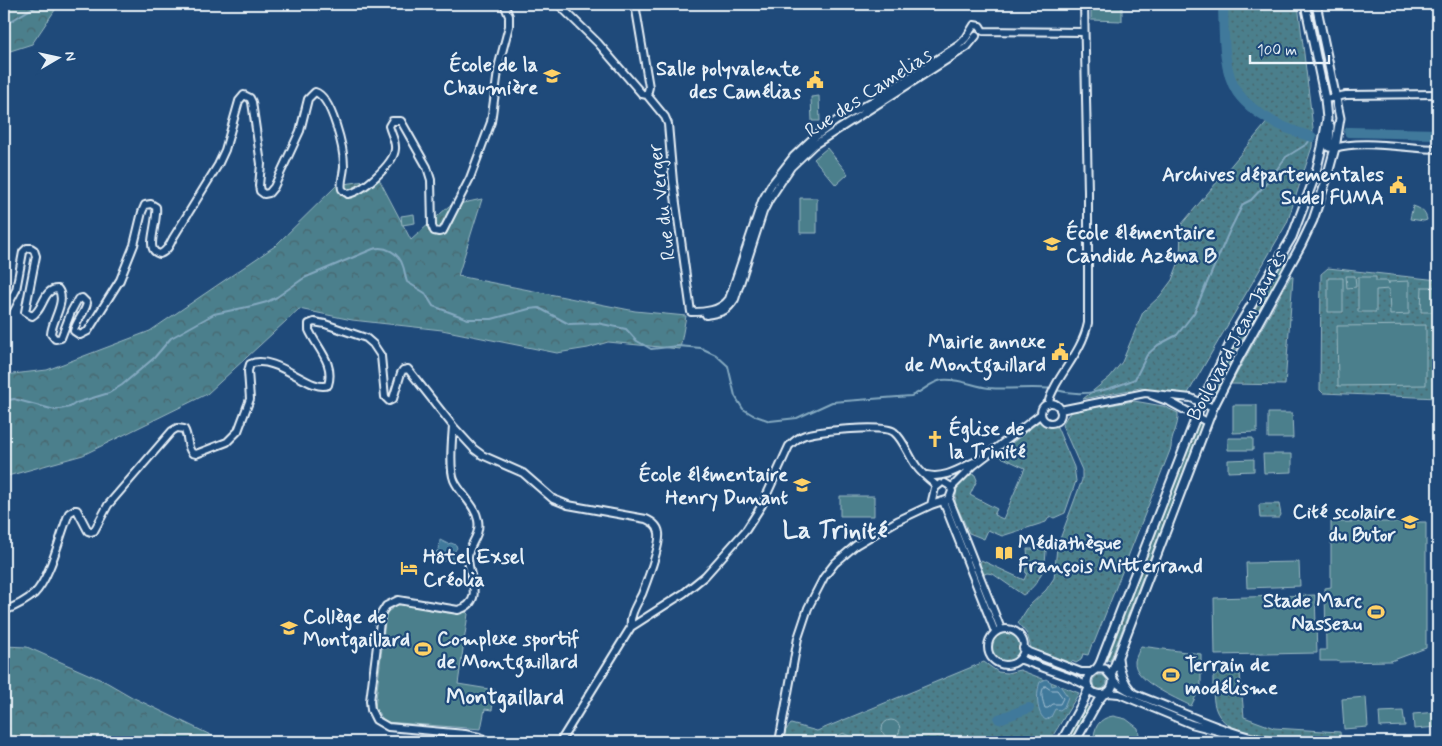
<svg xmlns="http://www.w3.org/2000/svg" width="1442" height="746" font-family="Mynerve,sans-serif">
	<style>
		.grass { fill: url(#grass-dots); stroke: #9ab8c2 }
		.forest { fill: url(#forest-crowns); stroke: #9ab8c2 }
		.park { fill: #4b7f8c; stroke: #9ab8c2 }
		.water { fill: #41799b; stroke: #84a9c0 }
		.lines { fill: none; stroke-linecap: round; stroke-linejoin: round }
		.shore { stroke: #a5c1d3; stroke-width: 1 }
		.stream { stroke: #84a9c0; stroke-width: 2 }
		.river { stroke: #41799b; stroke-width: 10 }
		.secondary-casing { stroke: #e8f1f8; stroke-width: 10 }
		.primary-casing { stroke: #e8f1f8; stroke-width: 11 }
		.secondary { stroke: #1f4a7a; stroke-width: 6 }
		.primary { stroke: #1f4a7a; stroke-width: 7 }
		.labels { text-anchor: middle; stroke-width: 4.5; stroke-linejoin: round; paint-order: stroke }
		.poi-label { font-size: 20px; font-weight: bold; fill: #e8f1f8; stroke: #1f4a7a; text-anchor: end }
		.street-label { font-size: 20px; fill: #e8f1f8; stroke: #1f4a7a }
		.quarter-label { font-size: 22px; font-weight: bold; fill: #e8f1f8; stroke: #1f4a7a }
		.district-label { font-size: 25px; font-weight: bold; fill: #e8f1f8; stroke: #1f4a7a }
	</style>
	<defs>
		<pattern id="grass-dots" width="8" height="8" patternUnits="userSpaceOnUse" patternTransform="scale(1.25)"><rect width="8" height="8" fill="#4b7f8c"/><path d="M2 2h.1M6 6h.1" fill="none" stroke="#49666e" stroke-width="1.8" stroke-linecap="round"/></pattern>
		<pattern id="forest-crowns" width="20" height="18" patternUnits="userSpaceOnUse" patternTransform="scale(1.25)"><rect width="20" height="18" fill="#4b7f8c"/><path d="M2 6a3 3 0 1 1 6 0M12 15a3 3 0 1 1 6 0" fill="none" stroke="#49666e"/></pattern>
	</defs>
	<rect width="100%" height="100%" fill="#1f4a7a"/>
	<filter id="ink" filterUnits="userSpaceOnUse"><feTurbulence type="fractalNoise" baseFrequency=".02" numOctaves="2"/><feDisplacementMap in="SourceGraphic" scale="10" xChannelSelector="R" yChannelSelector="G"/><feConvolveMatrix kernelMatrix="1 2 1 2 8 2 1 2 1" color-interpolation-filters="sRGB"/></filter>
	<g filter="url(#ink)">
		<path class="grass" d="M 1223,4 L 1298,4 L 1313,128 L 1312,147 L 1287,223 L 1187,395 L 1140,388 L 1083,399 L 1110,377 L 1122,362 L 1143,312 L 1160,296 L 1172,280 L 1180,259 L 1181,225 L 1269,120 C 1258,111 1245,103 1237,92 C 1222,69 1224,30 1223,4 Z
			M 1286,254 L 1291,256 L 1233,355 L 1216,392 L 1211,389 Z
			M 1328,268 L 1438,280 L 1438,398 L 1323,393 L 1320,390 L 1321,274 Z
			M 1291,276 L 1293,277 L 1285,385 L 1231,384 Z
			M 1134,401 L 1163,406 L 1178,413 C 1179,427 1171,435 1171,448 L 1094,643 L 1092,644 L 1088,655 L 1083,654 L 1081,660 L 1076,663 L 1072,661 L 1071,663 L 1031,648 L 1027,634 L 1018,623 L 1029,606 L 1046,590 L 1054,578 L 1057,547 L 1082,480 L 1082,470 L 1062,425 L 1068,415 L 1074,411 Z
			M 1040,421 L 1048,426 L 1057,427 L 1074,467 L 1076,481 L 1065,513 L 1054,518 L 1050,516 L 1046,522 L 1002,536 L 988,530 L 984,539 L 969,533 L 955,502 L 958,483 L 971,473 L 975,475 L 977,480 L 970,495 L 997,509 L 994,515 L 1003,519 L 1025,468 L 997,455 Z
			M 1199,421 L 1203,422 L 1110,661 L 1107,660 Z
			M 1260,504 L 1279,504 L 1281,515 L 1279,518 L 1260,518 L 1259,506 Z
			M 1027,549 L 1046,549 C 1046,568 1039,585 1023,595 L 993,574 L 987,573 L 982,575 L 979,567 L 981,560 L 1024,580 L 1027,573 L 1025,572 L 1028,560 Z
			M990 647a15 15 0 1 1 30 0a15 15 0 1 1-30 0Z
			M 984,662 L 998,672 L 1007,673 L 1020,670 L 1079,693 L 1049,742 L 783,742 L 785,731 L 791,724 L 817,731 Z
			M 1240,673 L 1244,717 L 1274,728 L 1340,732 L 1341,742 L 1295,741 L 1241,731 C 1212,720 1213,704 1213,677 L 1217,674 Z
			M1093 682a7 7 0 1 1 14 0a7 7 0 1 1-14 0Z
			M 1085,705 L 1089,708 L 1069,742 L 1064,742 Z"/>
		<path class="forest" d="M 4,4 L 181,4 C 141,14 98,0 57,7 L 32,44 L 4,53 Z
			M 379,179 L 411,240 L 449,206 L 482,199 L 458,276 L 635,311 L 686,316 L 680,349 L 608,342 L 588,348 L 557,353 L 442,330 L 352,320 L 299,309 L 207,394 L 83,455 L 4,477 L 4,375 L 47,370 L 150,331 L 275,246 L 337,185 Z
			M 4,646 L 27,647 L 106,682 L 132,697 L 225,742 L 4,742 Z"/>
		<path class="park" d="M 1091,4 L 1122,4 L 1122,21 L 1091,20 Z
			M 819,96 L 820,121 L 812,121 L 811,97 Z
			M 827,148 L 848,174 L 836,185 L 814,159 Z
			M 800,198 L 817,198 L 817,233 L 800,233 Z
			M 1413,206 C 1420,208 1426,212 1427,220 L 1424,221 L 1410,219 Z
			M 414,214 L 415,223 L 402,225 L 401,216 Z
			M 1346,276 L 1355,276 L 1356,287 L 1347,288 Z
			M 1358,277 L 1376,277 L 1376,281 L 1388,281 L 1389,284 L 1389,282 L 1409,281 L 1409,314 L 1390,315 L 1389,289 L 1376,290 L 1376,312 L 1358,312 Z
			M 1328,278 L 1343,278 L 1343,312 L 1328,312 Z
			M 1422,287 L 1438,287 L 1438,312 L 1421,312 Z
			M 1426,325 L 1426,385 L 1338,386 L 1337,326 Z
			M 1233,405 L 1257,405 L 1257,432 L 1233,433 Z
			M 1268,413 L 1292,413 L 1293,438 L 1268,438 Z
			M 1228,438 L 1253,438 L 1253,450 L 1228,450 Z
			M 1263,454 L 1292,454 L 1292,472 L 1264,473 Z
			M 1254,459 L 1254,471 L 1228,472 L 1228,460 Z
			M 840,496 L 874,496 L 874,516 L 840,516 Z
			M 1331,522 L 1426,522 L 1426,648 L 1391,661 L 1339,662 L 1337,661 L 1320,661 L 1320,650 L 1326,650 L 1325,588 L 1331,587 Z
			M 1299,562 L 1300,586 L 1247,588 L 1246,563 Z
			M 1315,595 L 1317,653 L 1215,655 L 1214,598 Z
			M 399,604 L 449,613 L 466,612 L 468,614 L 458,684 L 495,690 L 492,710 L 485,709 L 481,729 L 385,722 L 375,708 L 386,613 Z
			M 1141,646 L 1201,654 L 1201,686 L 1191,706 C 1176,698 1133,681 1135,661 C 1136,656 1139,651 1141,646 Z
			M 1366,697 L 1368,727 L 1344,729 L 1342,699 Z
			M 1403,711 L 1405,726 L 1380,727 L 1379,712 Z
			M 1437,712 L 1438,727 L 1414,729 L 1413,714 Z
			M 1113,716 L 1126,719 L 1138,728 L 1139,734 L 1135,742 L 1094,742 C 1093,728 1099,718 1113,716 Z
			M882 729a9 9 0 1 1 18 0a9 9 0 1 1-18 0Z
			M 843,733 L 849,736 L 850,742 L 836,742 L 837,737 Z"/>
		<path class="water" d="M 440,540 L 448,544 L 451,543 L 456,545 L 457,548 L 454,552 L 454,562 L 447,560 L 437,563 L 433,561 L 432,556 L 439,549 Z
			M 1046,679 L 1051,682 L 1052,686 L 1059,684 L 1068,697 L 1064,707 L 1060,710 L 1055,709 L 1051,717 L 1046,720 C 1036,715 1036,692 1040,682 Z"/>
		<g class="lines">
			<path class="shore" d="M 1045,686 L 1051,690 L 1057,690 L 1063,698 L 1060,704 L 1053,704 L 1048,708 L 1045,708 C 1043,701 1039,692 1045,686 Z"/>
			<path class="stream" d="M 4,25 C 18,18 27,9 43,4
				M 1056,390 C 1084,398 1109,390 1135,379 L 1147,355 L 1158,345 L 1177,335 L 1194,313 L 1229,232 L 1243,204 L 1251,200 L 1265,185 L 1286,157 L 1307,144 L 1312,137
				M 4,401 L 14,399 L 55,410 L 70,407 L 76,403 L 109,393 L 122,385 L 154,358 L 171,338 L 214,314 L 252,306 L 267,302 L 277,297 L 304,278 L 373,249 C 385,245 399,253 403,266 C 405,271 405,277 407,282 L 425,293 L 433,306 L 468,319 L 492,319 L 529,309 L 539,308 L 569,324 L 597,323 L 626,329 L 637,341 L 651,349 L 678,346 L 701,348 L 716,355 L 728,366 L 735,396 L 743,409 L 753,415 L 770,421 L 797,418 L 832,402 L 911,396 C 923,392 930,382 942,380 C 958,378 973,386 989,388 C 1010,390 1031,386 1052,389"/>
			<path class="river" d="M 1223,4 C 1224,30 1222,69 1237,92 C 1254,116 1285,129 1312,137
				M 1349,132 L 1438,134
				M 999,719 L 1029,708"/>
			<g class="secondary-casing">
				<path id="secondary" d="M 558,4 L 598,43 L 642,94 L 647,95 L 649,87 L 635,4
					M 983,31 L 1084,32
					M 647,95 L 665,117 L 668,124 L 673,182 L 691,312
					M 1325,99 L 1346,95 L 1438,94
					M 1335,148 C 1362,139 1409,149 1438,149
					M 691,312 C 705,312 720,311 729,299 L 762,201 L 771,185 L 793,157 L 811,140 L 836,121 L 873,101 L 959,45 L 966,38 L 974,25 L 980,26 L 983,31
					M 4,313 L 16,290 L 23,252 L 27,248 L 31,248 L 34,250 L 36,256 L 25,312 L 32,316 C 44,310 43,288 58,289 C 67,301 52,320 51,334 L 55,339 L 61,338 L 71,312 L 78,299 L 82,298 L 87,303 C 85,313 76,321 74,331 L 80,335 L 88,331 L 120,280 L 134,245 L 142,212 L 145,205 L 151,204 L 156,207 C 158,218 149,242 153,249 C 155,253 157,253 160,254 C 167,251 170,245 173,238 L 218,165 L 225,150 L 239,101 L 244,95 L 250,98 L 252,102 L 261,164 L 259,186 L 260,191 L 264,194 L 269,193 L 274,187 L 300,131 L 308,99 L 315,92 C 332,97 344,149 344,166 C 344,173 340,183 342,189 C 344,192 345,192 348,194 C 362,192 394,164 395,149 C 396,141 391,134 389,126 L 392,121 L 401,121 L 427,167 L 431,180 L 432,226 L 434,231 L 439,232 L 443,231 L 470,178 L 491,122 L 499,64 L 509,26 L 509,16 L 504,4
					M 706,315 C 721,312 726,313 735,299 L 763,212 L 769,200 L 791,167 L 814,145 L 967,47 L 976,36
					M 1151,395 L 1170,402 L 1207,422
					M1041 413a10 10 0 1 1 20 0a10 10 0 1 1-20 0Z
					M 1048,404 C 1055,376 1081,356 1088,323 L 1088,192 L 1084,4
					M 1060,410 L 1145,393 L 1191,398 L 1213,408
					M 453,426 C 452,440 449,467 454,480 C 460,494 475,504 478,520 C 481,536 469,544 468,556 C 467,575 487,602 458,610 L 398,600 L 386,606 L 381,614 L 370,701 L 371,710 L 376,720 L 388,727 L 465,734 L 479,737 L 490,742
					M 927,475 C 944,479 959,469 974,462
					M 951,488 L 974,465 L 1041,414
					M 949,499 L 1001,629
					M 943,501 L 995,632
					M 931,505 L 935,488 L 940,484
					M 4,611 C 14,607 25,602 34,594 C 50,579 60,535 69,513 L 74,510 L 77,510 L 88,531 L 91,532 L 94,531 L 108,505 L 172,431 L 177,428 L 184,429 C 189,437 186,446 192,453 L 196,454 L 227,442 L 238,431 L 250,399 L 248,371 L 250,364 C 276,353 311,393 328,385 C 335,363 317,348 309,330 L 309,324 L 314,322 L 325,324 L 366,338 L 373,344 L 381,356 L 385,397 L 389,401 L 393,399 L 401,373 L 403,370 L 408,369 L 453,426 L 474,449 L 482,455 L 523,473 L 553,499 L 568,505 L 646,519 C 652,522 658,525 659,533 C 661,545 647,581 642,594 C 637,604 629,616 631,627
					M988 647a18 18 0 1 1 36 0a18 18 0 1 1-36 0Z
					M 1023,648 L 1029,652 L 1081,672 L 1092,672
					M 1019,659 L 1069,677 L 1088,686
					M 1113,680 C 1126,692 1145,698 1161,704 C 1198,719 1235,736 1274,742
					M 1107,693 L 1119,694 L 1191,724 L 1241,737
					M 560,742 L 631,627 L 684,593 L 705,576 L 746,530 L 762,505 L 789,446 C 794,441 799,437 805,435 C 820,431 883,424 894,432 C 904,440 909,457 917,467 C 921,473 931,481 937,486
					M 779,742 L 798,638 L 808,608 L 824,577 L 835,563 L 856,545 L 897,521 L 931,505 L 949,499 L 952,491 L 950,486 L 945,483"/>
			</g>
			<g class="primary-casing">
				<path id="primary" d="M 1330,126 L 1329,144 L 1329,147 L 1335,148
					M 1118,658 C 1119,672 1123,682 1132,692
					M 1096,669 L 1105,669 L 1113,678 C 1116,703 1081,697 1088,677 C 1090,672 1093,672 1096,669 C 1099,666 1101,661 1102,658 L 1202,402 L 1237,329 L 1292,237 L 1315,176 L 1322,147 L 1327,119 L 1325,99 L 1305,4
					M 1111,675 L 1213,408 L 1237,361 L 1301,245 L 1313,220 L 1326,181 L 1335,148 L 1340,118 L 1316,4
					M 1061,742 L 1082,704 L 1089,688
					M 1075,742 L 1098,701 L 1103,695"/>
			</g>
			<use href="#secondary" class="secondary"/>
			<use href="#primary" class="primary"/>
		</g>
	</g>
	<defs>
		<g id="school-bare" transform="scale(1.35)"><path d="M0-5L7-2L0 1L-7-2ZM-4 1L0 2.5L4 1V4Q0 6-4 4Z" fill="#ffd166" stroke="#1f4a7a" stroke-width="2.5" paint-order="stroke"/></g>
		<g id="civic-bare" transform="scale(1.35)"><path d="M-.6-6.5H3V-4.5H.6V-3L4-1V1h2V6H-6V1h2V-1L-.6-3ZM-1.2 2.5V6h2.4V2.5Z" fill="#ffd166" stroke="#1f4a7a" stroke-width="2.5" paint-order="stroke"/></g>
		<g id="church-bare" transform="scale(1.35)"><path d="M-1.2-6h2.4v3.5h3.3v2.4h-3.3V6h-2.4V-.1h-3.3v-2.4h3.3Z" fill="#ffd166" stroke="#1f4a7a" stroke-width="2.5" paint-order="stroke"/></g>
		<g id="university-bare" transform="scale(1.35)"><path d="M0-5L7-2L0 1L-7-2ZM-4 1L0 2.5L4 1V4Q0 6-4 4Z" fill="#ffd166" stroke="#1f4a7a" stroke-width="2.5" paint-order="stroke"/></g>
		<g id="library-bare" transform="scale(1.35)"><path d="M-6-4Q-3-5.5-.7-3.5V5Q-3 3-6 4ZM6-4Q3-5.5 .7-3.5V5Q3 3 6 4Z" fill="#ffd166" stroke="#1f4a7a" stroke-width="2.5" paint-order="stroke"/></g>
		<g id="hotel-bare" transform="scale(1.35)"><path d="M-6-4.5h1.5V1H6V5H4.5V3h-9V5H-6ZM-4 0a1.8 1.8 0 1 1 3.6 0ZM.5 0V-2.5h3Q6-2.5 6 0Z" fill="#ffd166" stroke="#1f4a7a" stroke-width="2.5" paint-order="stroke"/></g>
		<g id="stadium-bare" transform="scale(1.35)"><path d="M0-5a6.5 5 0 1 0 0 10a6.5 5 0 1 0 0-10ZM-3.5-1.8h7v3.6h-7Z" fill="#ffd166" stroke="#1f4a7a" stroke-width="2.5" paint-order="stroke"/></g>
	</defs>
	<g fill-rule="evenodd">
		<use href="#school-bare" x="552" y="76"/>
		<use href="#civic-bare" x="815" y="80"/>
		<use href="#civic-bare" x="1398" y="185"/>
		<use href="#school-bare" x="1052" y="244"/>
		<use href="#civic-bare" x="1060" y="352"/>
		<use href="#church-bare" x="935" y="439"/>
		<use href="#school-bare" x="802" y="485"/>
		<use href="#university-bare" x="1410" y="522"/>
		<use href="#library-bare" x="1004" y="553"/>
		<use href="#hotel-bare" x="409" y="568"/>
		<use href="#stadium-bare" x="1376" y="612"/>
		<use href="#school-bare" x="289" y="628"/>
		<use href="#stadium-bare" x="423" y="649"/>
		<use href="#stadium-bare" x="1171" y="675"/>
	</g>
	<g class="labels">
		<g class="poi-label">
			<text x="538" y="71">École de la<tspan x="538" dy="23">Chaumière</tspan></text>
			<text x="801" y="75">Salle polyvalente<tspan x="801" dy="23">des Camélias</tspan></text>
			<text x="1384" y="181">Archives départementales<tspan x="1384" dy="23">Sudel FUMA</tspan></text>
			<text x="1066" y="239" text-anchor="start">École élémentaire<tspan x="1066" dy="23">Candide Azéma B</tspan></text>
			<text x="1046" y="348">Mairie annexe<tspan x="1046" dy="23">de Montgaillard</tspan></text>
			<text x="949" y="435" text-anchor="start">Église de<tspan x="949" dy="23">la Trinité</tspan></text>
			<text x="788" y="481">École élémentaire<tspan x="788" dy="23">Henry Dunant</tspan></text>
			<text x="1396" y="518">Cité scolaire<tspan x="1396" dy="23">du Butor</tspan></text>
			<text x="1018" y="549" text-anchor="start">Médiathèque<tspan x="1018" dy="23">François Mitterrand</tspan></text>
			<text x="423" y="563" text-anchor="start">Hôtel Exsel<tspan x="423" dy="23">Créolia</tspan></text>
			<text x="1362" y="607">Stade Marc<tspan x="1362" dy="23">Nasseau</tspan></text>
			<text x="303" y="623" text-anchor="start">Collège de<tspan x="303" dy="23">Montgaillard</tspan></text>
			<text x="437" y="645" text-anchor="start">Complexe sportif<tspan x="437" dy="23">de Montgaillard</tspan></text>
			<text x="1185" y="671" text-anchor="start">Terrain de<tspan x="1185" dy="23">modélisme</tspan></text>
		</g>
		<g class="street-label">
			<text transform="translate(868 92) rotate(-33)" y="7">Rue des Camelias</text>
			<text transform="translate(661 202) rotate(-97)" y="7">Rue du Verger</text>
			<text transform="translate(1236 335) rotate(-62)" y="7">Boulevard Jean Jaurès</text>
		</g>
		<g class="quarter-label">
			<text x="505" y="704">Montgaillard</text>
		</g>
		<g class="district-label">
			<text x="835" y="538">La Trinité</text>
		</g>
	</g>
	<rect width="1442" height="746" fill="none" stroke="#1f4a7a" stroke-width="20"/>
	<rect x="10" y="10" width="1422" height="726" fill="none" stroke="#e8f1f8" stroke-width="2" filter="url(#ink)"/>
	<g transform="translate(58 58) rotate(81)" stroke="#1f4a7a" stroke-width="4" paint-order="stroke">
	<path d="M0-4L9 19L0 12L-9 19Z" fill="#e8f1f8"/>
	<text y="-8" font-size="14" font-weight="bold" text-anchor="middle" fill="#e8f1f8">N</text>
	</g>
	<path d="M1250 55v8h79v-8" fill="none" stroke="#e8f1f8" stroke-width="2.5"/>
	<text x="1257" y="55" font-size="15" fill="#e8f1f8" stroke="#1f4a7a" stroke-width="4" paint-order="stroke">100 m</text>
</svg>
